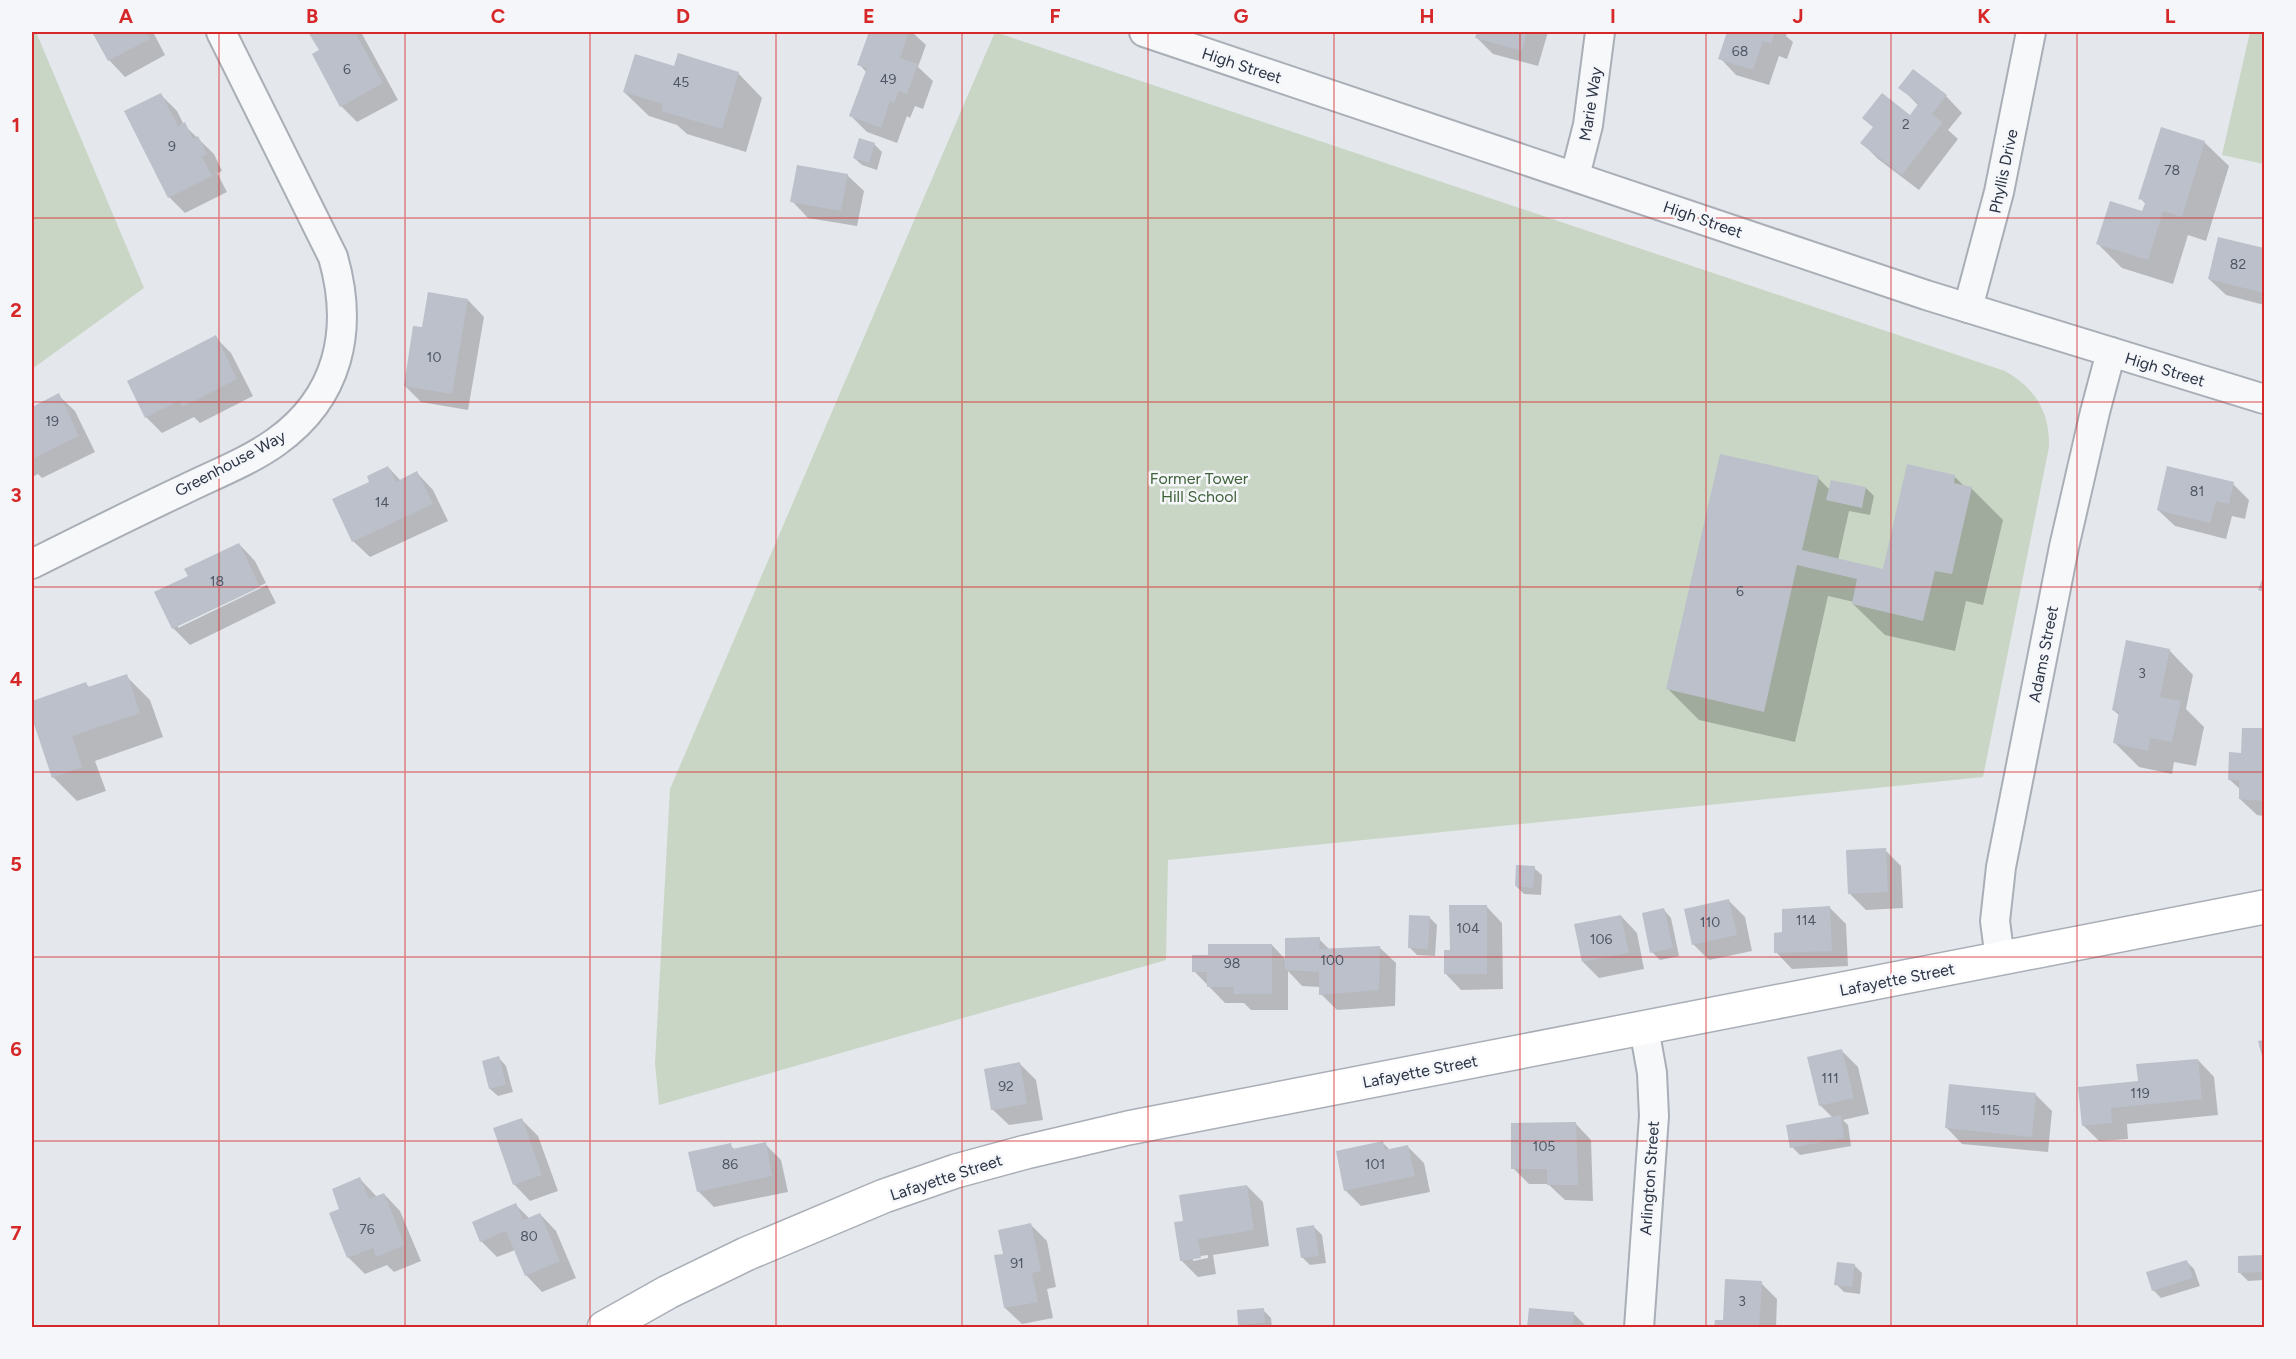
<svg xmlns="http://www.w3.org/2000/svg" width="2296" height="1359" font-family="Figtree,sans-serif">
  <style>
    .green { fill: #c9d6c5 }
    .shadow { fill: #0003; fill-rule: evenodd }
    .building { fill: #bbc0ca }
    .lines { fill: none; stroke-linecap: round; stroke-linejoin: round }
    .street-casing { stroke: #a9aeb7; stroke-width: 32 }
    .secondary-casing { stroke: #a9aeb7; stroke-width: 36 }
    .street { stroke: #f7f8fa; stroke-width: 28 }
    .secondary { stroke: #fff; stroke-width: 33 }
    .grid { fill: none; stroke: #d62828; stroke-width: 1.5; stroke-opacity: 0.55 }
    .labels { text-anchor: middle; stroke-width: 5; stroke-linejoin: round; paint-order: stroke }
    .number-label { font-size: 14px; fill: #4f5766 }
    .street-label { font-size: 16px; fill: #2b3445; stroke: #f4f6f9 }
    .park-label { font-size: 16px; fill: #3f6138; stroke: #f4f6f9 }
    .neatline { fill: none; stroke: #d62828; stroke-width: 2 }
    .grid-label { font-size: 20px; text-anchor: middle; font-weight: bold; fill: #d62828 }
  </style>
  <rect width="100%" height="100%" fill="#e4e7ec"/>
  <g class="green">
    <path d="M 32,32 L 36,32 L 144,288 L 32,369 Z"/>
    <path d="M 995,32 L 2005,371 C 2035,388 2050,412 2049,447 L 1983,777 L 1168,860 L 1166,960 L 659,1105 L 655,1063 L 670,789 Z"/>
    <path d="M 2250,32 L 2264,32 L 2264,164 L 2222,155 Z"/>
  </g>
  <g class="shadow">
    <path d="M 94,32 L 153,32 L 165,55 L 125,77 L 109,60 Z"/>
    <path d="M 310,32 L 361,32 L 398,100 L 357,122 L 341,106 L 321,51 Z"/>
    <path d="M 870,32 L 912,32 L 926,45 L 918,67 L 933,81 L 923,109 L 915,106 L 910,118 L 907,116 L 897,143 L 867,132 L 851,116 L 867,73 L 859,64 Z"/>
    <path d="M 1479,32 L 1548,32 L 1538,66 L 1493,54 L 1477,38 Z"/>
    <path d="M 1729,32 L 1787,32 L 1786,36 L 1793,42 L 1787,59 L 1779,56 L 1769,85 L 1736,75 L 1720,58 Z"/>
    <path d="M 675,68 L 738,73 L 762,98 L 746,152 L 687,134 L 677,125 L 649,116 L 624,92 Z"/>
    <path d="M 1913,71 L 1946,96 L 1962,113 L 1948,130 L 1958,139 L 1919,190 L 1878,159 L 1862,143 L 1874,128 L 1864,118 L 1911,117 L 1919,106 L 1900,87 Z"/>
    <path d="M 161,95 L 177,111 L 184,125 L 214,154 L 222,171 L 217,173 L 227,192 L 185,213 L 169,197 Z"/>
    <path d="M 2204,142 L 2229,166 L 2206,241 L 2188,235 L 2173,284 L 2122,268 L 2098,244 L 2143,213 L 2146,204 L 2140,198 Z"/>
    <path d="M 874,144 L 882,152 L 877,170 L 862,165 L 854,158 Z"/>
    <path d="M 847,175 L 864,191 L 857,226 L 808,218 L 792,201 Z"/>
    <path d="M 2219,238 L 2264,249 L 2264,305 L 2226,295 L 2209,279 Z"/>
    <path d="M 468,300 L 484,317 L 468,410 L 421,402 L 405,386 Z"/>
    <path d="M 215,337 L 231,353 L 253,396 L 200,423 L 194,417 L 162,433 L 146,417 Z"/>
    <path d="M 58,395 L 75,411 L 95,452 L 42,478 L 38,474 L 32,477 L 32,408 Z"/>
    <path d="M 388,467 L 401,481 L 417,473 L 433,490 L 448,521 L 370,557 L 353,541 L 371,482 Z"/>
    <path d="M 1955,477 L 1965,487 L 1971,488 L 2003,520 L 1983,605 L 1966,601 L 1955,651 L 1885,635 L 1853,604 L 1854,602 L 1828,596 L 1795,742 L 1699,720 L 1668,689 L 1818,478 L 1830,490 L 1866,488 L 1874,496 L 1870,515 L 1849,511 L 1838,560 L 1884,571 Z"/>
    <path d="M 2233,484 L 2249,500 L 2245,519 L 2232,516 L 2226,539 L 2175,526 L 2158,510 Z"/>
    <path d="M 239,544 L 255,561 L 266,583 L 178,625 L 178,628 L 267,585 L 276,603 L 190,645 L 173,628 L 156,593 L 190,576 Z"/>
    <path d="M 2169,650 L 2193,675 L 2186,709 L 2204,727 L 2196,766 L 2174,762 L 2172,774 L 2139,767 L 2115,743 L 2120,716 L 2113,710 Z"/>
    <path d="M 126,676 L 150,700 L 163,737 L 95,761 L 106,791 L 77,801 L 53,777 L 32,713 L 32,703 L 86,684 L 90,688 Z"/>
    <path d="M 2244,729 L 2264,730 L 2264,816 L 2257,815 L 2240,799 L 2241,790 L 2230,780 L 2243,754 Z"/>
    <path d="M 1885,850 L 1901,866 L 1903,908 L 1866,910 L 1849,893 Z"/>
    <path d="M 1534,868 L 1542,875 L 1541,895 L 1524,894 L 1516,886 Z"/>
    <path d="M 1728,900 L 1745,917 L 1752,951 L 1709,960 L 1693,944 Z"/>
    <path d="M 1486,906 L 1502,923 L 1503,989 L 1461,990 L 1445,973 L 1451,952 Z"/>
    <path d="M 1830,908 L 1846,924 L 1848,966 L 1792,969 L 1776,952 L 1784,934 Z"/>
    <path d="M 1664,910 L 1671,918 L 1679,956 L 1660,960 L 1652,952 Z"/>
    <path d="M 1621,916 L 1637,933 L 1644,969 L 1599,978 L 1583,962 Z"/>
    <path d="M 1429,917 L 1437,925 L 1435,956 L 1417,955 L 1409,947 Z"/>
    <path d="M 1319,939 L 1330,950 L 1379,947 L 1396,963 L 1395,1006 L 1337,1010 L 1321,994 L 1320,987 L 1302,986 L 1288,971 L 1288,1010 L 1251,1010 L 1244,1003 L 1225,1003 L 1194,971 L 1209,957 L 1272,945 L 1286,960 Z"/>
    <path d="M 1842,1051 L 1858,1067 L 1869,1114 L 1843,1120 L 1848,1125 L 1851,1146 L 1800,1155 L 1792,1147 L 1833,1118 L 1820,1105 Z"/>
    <path d="M 499,1058 L 506,1066 L 513,1092 L 498,1096 L 490,1089 Z"/>
    <path d="M 2198,1060 L 2214,1077 L 2218,1115 L 2127,1124 L 2128,1139 L 2099,1141 L 2083,1125 L 2139,1082 Z"/>
    <path d="M 1020,1064 L 1036,1080 L 1043,1120 L 1009,1125 L 992,1109 Z"/>
    <path d="M 2035,1094 L 2052,1111 L 2048,1152 L 1962,1144 L 1946,1127 Z"/>
    <path d="M 522,1120 L 538,1136 L 558,1191 L 530,1201 L 514,1184 Z"/>
    <path d="M 1575,1123 L 1591,1140 L 1593,1201 L 1565,1200 L 1548,1184 L 1529,1184 L 1513,1168 Z"/>
    <path d="M 1383,1143 L 1390,1150 L 1408,1147 L 1424,1163 L 1430,1192 L 1361,1206 L 1345,1190 Z"/>
    <path d="M 765,1144 L 781,1160 L 788,1192 L 714,1207 L 698,1191 L 730,1145 L 735,1150 Z"/>
    <path d="M 360,1179 L 377,1197 L 384,1194 L 400,1211 L 421,1261 L 394,1272 L 387,1265 L 365,1274 L 348,1257 L 341,1210 Z"/>
    <path d="M 1247,1186 L 1263,1202 L 1269,1246 L 1213,1255 L 1216,1274 L 1198,1277 L 1181,1260 L 1185,1222 ZM 1208,1255 L 1208,1258 L 1193,1261 L 1193,1257 Z"/>
    <path d="M 516,1205 L 530,1219 L 540,1214 L 556,1231 L 576,1278 L 542,1292 L 526,1275 L 515,1250 L 497,1257 L 481,1241 Z"/>
    <path d="M 1031,1225 L 1047,1241 L 1056,1287 L 1047,1289 L 1053,1318 L 1022,1324 L 1005,1308 L 1005,1255 Z"/>
    <path d="M 1314,1227 L 1322,1235 L 1326,1263 L 1310,1265 L 1302,1257 Z"/>
    <path d="M 2239,1257 L 2264,1257 L 2264,1280 L 2248,1281 L 2240,1273 Z"/>
    <path d="M 2187,1262 L 2194,1269 L 2200,1286 L 2161,1298 L 2153,1290 Z"/>
    <path d="M 1854,1265 L 1862,1273 L 1860,1294 L 1844,1292 L 1836,1284 Z"/>
    <path d="M 1761,1283 L 1777,1299 L 1776,1328 L 1716,1328 L 1725,1322 Z"/>
    <path d="M 1263,1310 L 1271,1318 L 1272,1328 L 1243,1328 L 1239,1324 Z"/>
    <path d="M 1573,1313 L 1588,1328 L 1528,1328 Z"/>
  </g>
  <g class="building">
    <path d="M 92,32 L 146,32 L 150,39 L 108,61 Z"/>
    <path d="M 308,32 L 355,32 L 383,83 L 340,107 L 312,54 L 319,50 Z"/>
    <path d="M 869,32 L 909,32 L 900,58 L 918,64 L 907,94 L 899,91 L 894,103 L 890,101 L 881,128 L 849,116 L 867,68 L 857,65 Z"/>
    <path d="M 1477,32 L 1527,32 L 1522,51 L 1475,38 Z"/>
    <path d="M 1727,32 L 1775,32 L 1771,44 L 1763,41 L 1753,70 L 1718,59 Z"/>
    <path d="M 678,53 L 739,72 L 722,129 L 661,111 L 663,104 L 623,92 L 635,54 L 674,66 Z"/>
    <path d="M 1913,69 L 1947,95 L 1932,114 L 1943,122 L 1902,175 L 1860,143 L 1873,127 L 1862,118 L 1882,93 L 1910,115 L 1919,103 L 1898,88 Z"/>
    <path d="M 161,93 L 178,126 L 185,122 L 193,139 L 198,136 L 207,154 L 202,157 L 212,176 L 168,198 L 124,111 Z"/>
    <path d="M 2161,127 L 2205,141 L 2182,217 L 2163,211 L 2148,260 L 2096,244 L 2110,201 L 2142,211 L 2146,201 L 2138,199 Z"/>
    <path d="M 859,138 L 875,143 L 869,163 L 853,158 Z"/>
    <path d="M 797,165 L 848,174 L 841,211 L 790,202 Z"/>
    <path d="M 2218,237 L 2264,248 L 2264,293 L 2208,279 Z"/>
    <path d="M 428,292 L 468,299 L 452,394 L 404,386 L 413,326 L 422,327 Z"/>
    <path d="M 216,335 L 237,379 L 182,407 L 179,401 L 145,418 L 127,381 Z"/>
    <path d="M 59,393 L 79,436 L 32,459 L 32,407 Z"/>
    <path d="M 1720,454 L 1819,476 L 1802,550 L 1883,569 L 1907,464 L 1955,475 L 1954,483 L 1972,487 L 1952,574 L 1935,571 L 1923,621 L 1852,604 L 1857,579 L 1797,565 L 1764,712 L 1666,689 Z"/>
    <path d="M 388,466 L 396,482 L 417,471 L 433,504 L 352,542 L 332,499 L 369,482 L 367,476 Z"/>
    <path d="M 2167,466 L 2234,482 L 2229,504 L 2216,501 L 2210,523 L 2157,510 Z"/>
    <path d="M 1831,480 L 1866,487 L 1862,508 L 1826,500 Z"/>
    <path d="M 239,543 L 260,587 L 172,629 L 154,592 L 188,576 L 184,569 Z"/>
    <path d="M 2264,574 L 2264,592 L 2258,590 Z"/>
    <path d="M 2126,640 L 2170,649 L 2160,697 L 2181,701 L 2172,742 L 2150,738 L 2148,751 L 2113,743 L 2119,712 L 2112,710 Z"/>
    <path d="M 127,674 L 140,713 L 72,736 L 82,767 L 52,778 L 32,718 L 32,701 L 86,682 L 88,687 Z"/>
    <path d="M 2242,728 L 2264,728 L 2264,801 L 2239,799 L 2239,780 L 2228,780 L 2229,752 L 2241,753 Z"/>
    <path d="M 1886,848 L 1888,892 L 1848,894 L 1846,850 Z"/>
    <path d="M 1516,865 L 1535,866 L 1533,888 L 1515,886 Z"/>
    <path d="M 1729,899 L 1737,935 L 1692,945 L 1684,909 Z"/>
    <path d="M 1449,905 L 1487,905 L 1487,974 L 1444,974 L 1444,950 L 1450,950 Z"/>
    <path d="M 1830,906 L 1832,951 L 1774,953 L 1774,933 L 1782,932 L 1782,909 Z"/>
    <path d="M 1664,908 L 1673,948 L 1650,953 L 1642,913 Z"/>
    <path d="M 1409,915 L 1430,916 L 1428,949 L 1408,948 Z"/>
    <path d="M 1621,915 L 1629,953 L 1582,962 L 1574,924 Z"/>
    <path d="M 1320,937 L 1319,949 L 1380,946 L 1379,990 L 1319,995 L 1319,972 L 1285,970 L 1285,938 Z"/>
    <path d="M 1208,944 L 1272,944 L 1272,994 L 1233,994 L 1234,987 L 1207,987 L 1207,972 L 1192,972 L 1192,955 L 1208,955 Z"/>
    <path d="M 2264,1040 L 2264,1064 L 2258,1041 Z"/>
    <path d="M 1842,1049 L 1854,1098 L 1819,1106 L 1807,1057 Z"/>
    <path d="M 499,1056 L 506,1085 L 489,1089 L 482,1061 Z"/>
    <path d="M 2198,1059 L 2202,1099 L 2111,1108 L 2112,1123 L 2082,1126 L 2078,1087 L 2138,1081 L 2136,1064 Z"/>
    <path d="M 1020,1062 L 1027,1104 L 991,1110 L 984,1069 Z"/>
    <path d="M 1949,1084 L 2036,1093 L 2032,1137 L 1945,1128 Z"/>
    <path d="M 1841,1115 L 1844,1138 L 1790,1148 L 1786,1125 Z"/>
    <path d="M 522,1118 L 542,1175 L 513,1185 L 493,1128 Z"/>
    <path d="M 1576,1122 L 1578,1185 L 1547,1185 L 1547,1169 L 1511,1169 L 1511,1123 Z"/>
    <path d="M 1383,1141 L 1385,1150 L 1408,1145 L 1415,1176 L 1344,1191 L 1336,1151 Z"/>
    <path d="M 766,1142 L 772,1176 L 697,1192 L 688,1152 L 731,1143 L 732,1149 Z"/>
    <path d="M 360,1177 L 369,1199 L 384,1193 L 405,1245 L 376,1257 L 373,1248 L 347,1258 L 329,1213 L 339,1209 L 332,1189 Z"/>
    <path d="M 1247,1185 L 1254,1230 L 1198,1239 L 1201,1258 L 1180,1261 L 1174,1222 L 1183,1221 L 1179,1195 Z"/>
    <path d="M 516,1203 L 523,1220 L 540,1213 L 560,1261 L 525,1276 L 506,1231 L 480,1242 L 472,1222 Z"/>
    <path d="M 1031,1223 L 1041,1271 L 1032,1273 L 1038,1302 L 1004,1308 L 994,1255 L 1003,1254 L 998,1230 Z"/>
    <path d="M 1314,1225 L 1319,1256 L 1301,1258 L 1296,1228 Z"/>
    <path d="M 2264,1255 L 2264,1272 L 2238,1273 L 2238,1256 Z"/>
    <path d="M 2187,1260 L 2193,1278 L 2152,1291 L 2146,1272 Z"/>
    <path d="M 1837,1262 L 1855,1264 L 1852,1287 L 1834,1285 Z"/>
    <path d="M 1725,1279 L 1762,1281 L 1759,1328 L 1714,1328 L 1715,1320 L 1723,1320 Z"/>
    <path d="M 1264,1308 L 1265,1323 L 1238,1325 L 1237,1310 Z"/>
    <path d="M 1529,1308 L 1574,1312 L 1573,1328 L 1527,1328 Z"/>
  </g>
  <g class="lines">
    <g class="street-casing">
      <g id="street">
        <path d="M 1144,32 L 1926,295 L 2264,399"/>
        <path d="M 1575,176 L 1588,125 L 1600,32"/>
        <path d="M 1968,308 L 1999,192 L 2031,32"/>
        <path d="M 32,564 C 82,539 132,514 183,490 C 213,475 248,462 276,442 C 339,397 354,330 333,257 L 221,32"/>
        <path d="M 2000,959 L 1995,921 L 2001,867 L 2064,547 L 2095,412 L 2111,352"/>
        <path d="M 1639,1328 L 1654,1116 L 1652,1073 L 1644,1028"/>
      </g>
    </g>
    <g class="secondary-casing">
      <path id="secondary" d="M 604,1328 L 668,1292 L 746,1254 L 884,1196 L 956,1171 L 1026,1152 L 1128,1128 L 2264,907"/>
    </g>
    <use href="#street" class="street"/>
    <use href="#secondary" class="secondary"/>
  </g>
  <path class="grid" d="M 219,32 L 219,1328M 405,32 L 405,1328M 590,32 L 590,1328M 776,32 L 776,1328M 962,32 L 962,1328M 1148,32 L 1148,1328M 1334,32 L 1334,1328M 1520,32 L 1520,1328M 1706,32 L 1706,1328M 1891,32 L 1891,1328M 2077,32 L 2077,1328M 32,218 L 2264,218M 32,402 L 2264,402M 32,587 L 2264,587M 32,772 L 2264,772M 32,957 L 2264,957M 32,1141 L 2264,1141"/>
  <g class="labels">
    <g class="number-label">
      <text x="1740" y="56">68</text>
      <text x="347" y="74">6</text>
      <text x="888" y="84">49</text>
      <text x="681" y="87">45</text>
      <text x="1906" y="129">2</text>
      <text x="172" y="151">9</text>
      <text x="2172" y="175">78</text>
      <text x="2238" y="269">82</text>
      <text x="434" y="362">10</text>
      <text x="52" y="426">19</text>
      <text x="2197" y="496">81</text>
      <text x="382" y="507">14</text>
      <text x="217" y="586">18</text>
      <text x="1740" y="596">6</text>
      <text x="2142" y="678">3</text>
      <text x="1806" y="925">114</text>
      <text x="1710" y="927">110</text>
      <text x="1468" y="933">104</text>
      <text x="1601" y="944">106</text>
      <text x="1332" y="965">100</text>
      <text x="1232" y="968">98</text>
      <text x="1830" y="1083">111</text>
      <text x="1006" y="1091">92</text>
      <text x="2140" y="1098">119</text>
      <text x="1990" y="1115">115</text>
      <text x="1544" y="1151">105</text>
      <text x="730" y="1169">86</text>
      <text x="1375" y="1169">101</text>
      <text x="367" y="1234">76</text>
      <text x="529" y="1241">80</text>
      <text x="1017" y="1268">91</text>
      <text x="1742" y="1306">3</text>
    </g>
    <g class="street-label">
      <text transform="translate(1242 65) rotate(18)" y="6">High Street</text>
      <text transform="translate(1590 104) rotate(-81)" y="6">Marie Way</text>
      <text transform="translate(2003 171) rotate(-78)" y="6">Phyllis Drive</text>
      <text transform="translate(1703 219) rotate(19)" y="6">High Street</text>
      <text transform="translate(2165 369) rotate(17)" y="6">High Street</text>
      <text transform="translate(230 463) rotate(-28)" y="6">Greenhouse Way</text>
      <text transform="translate(2043 654) rotate(-79)" y="6">Adams Street</text>
      <text transform="translate(1897 979) rotate(-11)" y="6">Lafayette Street</text>
      <text transform="translate(1420 1071) rotate(-11)" y="6">Lafayette Street</text>
      <text transform="translate(946 1177) rotate(-18)" y="6">Lafayette Street</text>
      <text transform="translate(1649 1178) rotate(-86)" y="6">Arlington Street</text>
    </g>
    <g class="park-label">
      <text x="1199" y="484">Former Tower<tspan x="1199" dy="18">Hill School</tspan></text>
    </g>
  </g>
  <rect width="2296" height="1359" fill="none" stroke="#f4f6f9" stroke-width="66"/>
  <rect x="33" y="33" width="2230" height="1293" class="neatline"/>
  <g class="grid-label">
    <text x="126" y="23">A</text>
    <text x="312" y="23">B</text>
    <text x="498" y="23">C</text>
    <text x="683" y="23">D</text>
    <text x="869" y="23">E</text>
    <text x="1055" y="23">F</text>
    <text x="1241" y="23">G</text>
    <text x="1427" y="23">H</text>
    <text x="1613" y="23">I</text>
    <text x="1798" y="23">J</text>
    <text x="1984" y="23">K</text>
    <text x="2170" y="23">L</text>
    <text x="16" y="132">1</text>
    <text x="16" y="317">2</text>
    <text x="16" y="502">3</text>
    <text x="16" y="686">4</text>
    <text x="16" y="871">5</text>
    <text x="16" y="1056">6</text>
    <text x="16" y="1240">7</text>
  </g>
</svg>
